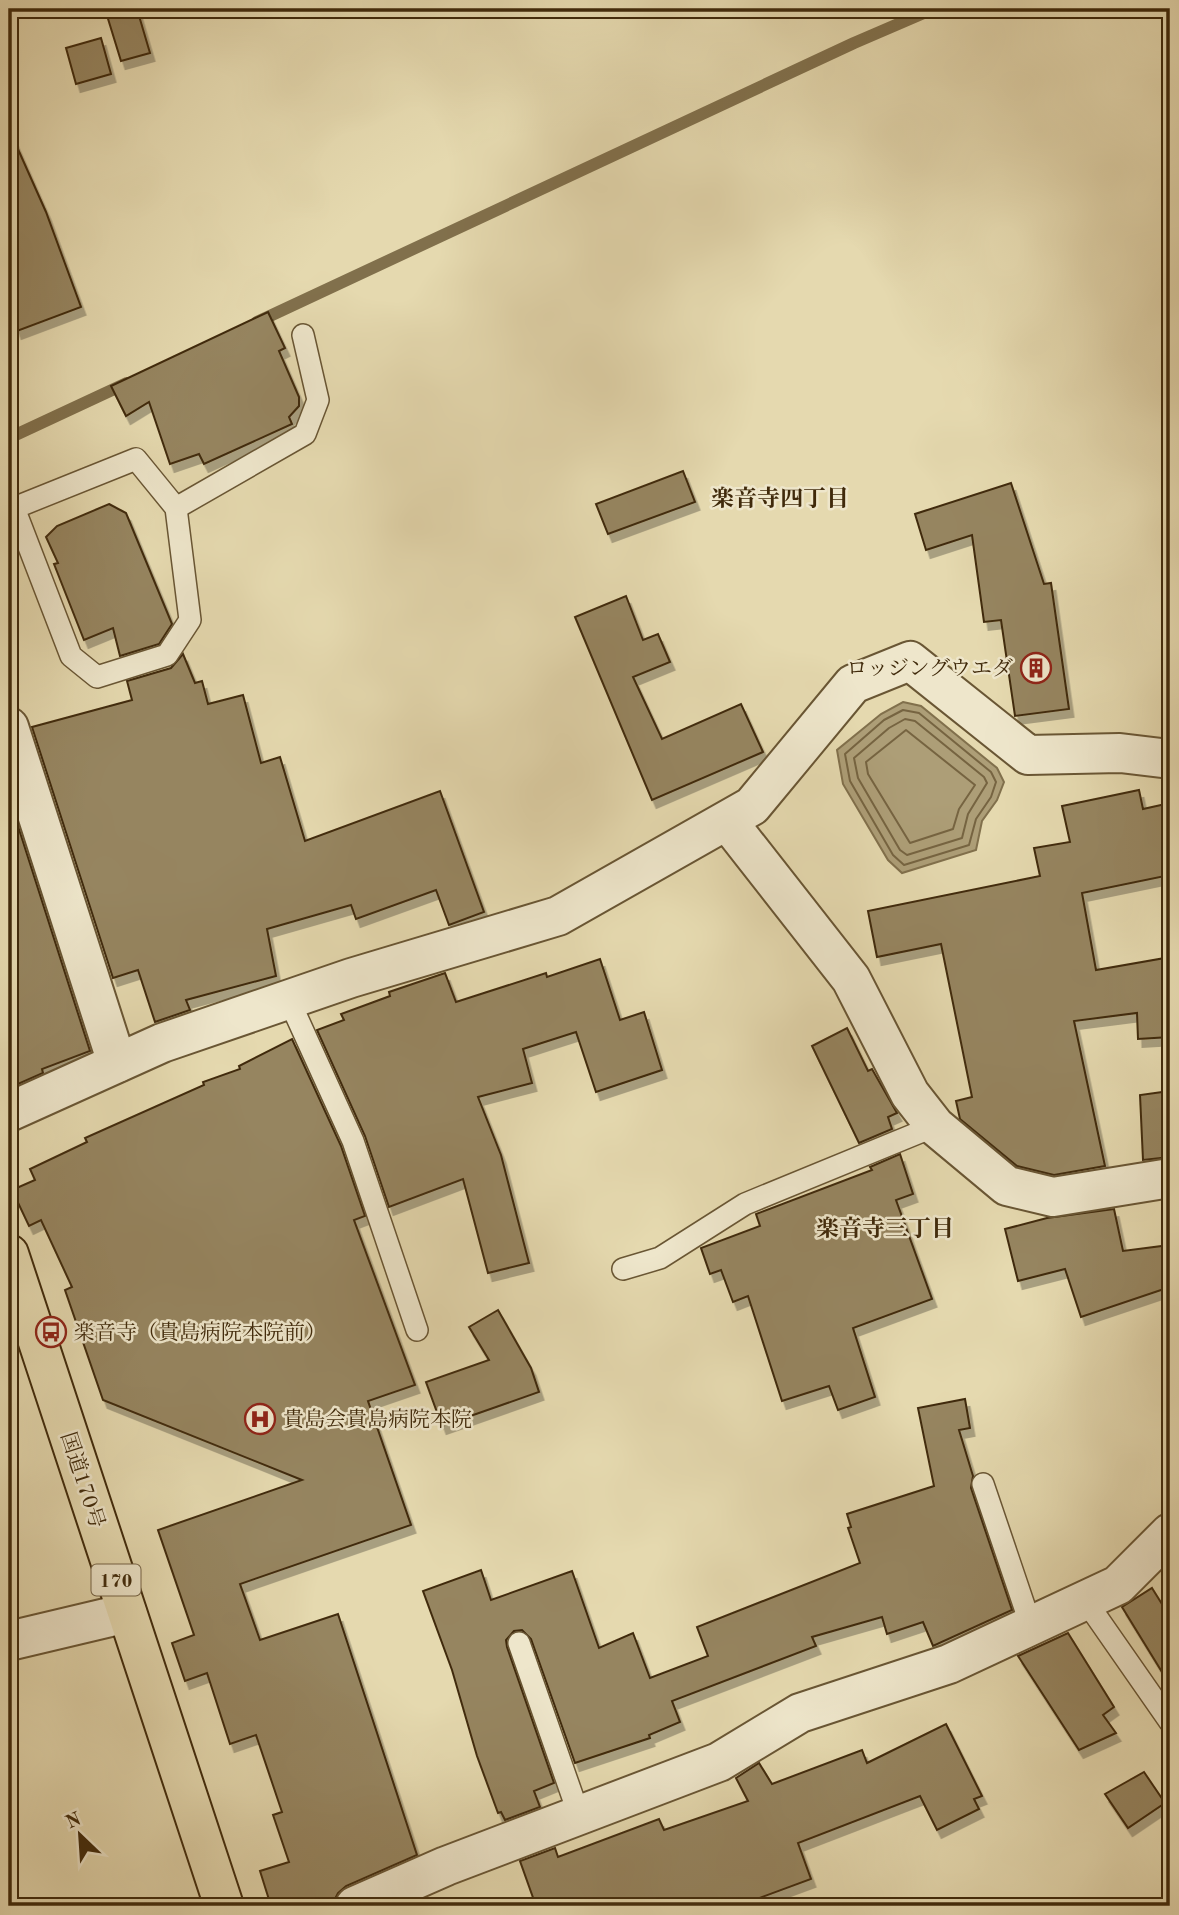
<svg xmlns="http://www.w3.org/2000/svg" width="1179" height="1915" font-family="'Old Standard TT','Noto Serif JP',serif">
  <style>
    .water { fill: #ad9e77; stroke: #81704c; stroke-width: 2 }
    .lines { fill: none; stroke-linecap: round; stroke-linejoin: round }
    .shore { stroke: #766441; stroke-width: 2 }
    .stream { stroke: #81704c; stroke-width: 12 }
    .building { fill: #968560; stroke: #402a0b; stroke-width: 2; filter: url(#shadow) }
    .lane-casing { stroke: #695634; stroke-width: 24 }
    .street-casing { stroke: #695634; stroke-width: 42 }
    .highway-casing { stroke: #402a0b; stroke-width: 42 }
    .lane { stroke: #eee6cb; stroke-width: 21 }
    .street { stroke: #eee6cb; stroke-width: 38 }
    .highway { stroke: #e5d9af; stroke-width: 38 }
    .labels { text-anchor: middle; stroke-width: 5; stroke-linejoin: round; paint-order: stroke }
    .shield { fill: #eee6cb; stroke: #746245; stroke-width: 2 }
    .shield-label { font-size: 19px; font-weight: bold; fill: #402a0b }
    .poi-label { font-size: 21px; fill: #402a0b; stroke: #eee6cb; text-anchor: start }
    .street-label { font-size: 21px; fill: #402a0b; stroke: #eee6cb }
    .neighbourhood-label { font-size: 23px; font-weight: bold; fill: #402a0b; stroke: #eee6cb }
  </style>
  <defs>
    <filter id="shadow"><feDropShadow dx="4.5" dy="8" stdDeviation="0" flood-color="#0004"/></filter>
  </defs>
  <rect width="100%" height="100%" fill="#e5d9af"/>
  <filter id="stains"><feTurbulence type="fractalNoise" baseFrequency=".00286" numOctaves="4"/><feColorMatrix values="0 0 0 0 .2 0 0 0 0 .09 0 0 0 0 .02 0 0 0 .5 -.17"/></filter>
  <radialGradient id="worn" r=".72"><stop offset=".6" stop-color="#630" stop-opacity="0"/><stop offset="1" stop-color="#630" stop-opacity=".3"/></radialGradient>
  <path class="water" d="M 903,702 L 921,706 L 997,768 L 1004,782 L 997,800 L 982,821 L 976,850 L 902,873 L 888,860 L 843,784 L 837,750 L 881,714 Z"/>
  <g class="lines">
    <g class="shore">
      <path d="M 903,710 L 919,713 L 991,772 L 996,782 L 991,797 L 976,819 L 969,845 L 904,865 L 893,855 L 850,781 L 845,754 L 884,720 Z"/>
      <path d="M 905,719 L 915,721 L 984,777 L 987,783 L 968,814 L 962,838 L 907,855 L 900,850 L 858,778 L 854,758 L 889,728 Z"/>
      <path d="M 906,730 L 975,785 L 959,809 L 953,829 L 910,843 L 868,774 L 866,762 Z"/>
    </g>
    <g class="stream">
      <path d="M 257,322 L 854,43 L 933,9"/>
      <path d="M 9,438 L 127,383"/>
    </g>
  </g>
  <g class="building">
    <path d="M 105,9 L 137,9 L 150,53 L 121,61 Z"/>
    <path d="M 101,38 L 111,74 L 76,84 L 66,48 Z"/>
    <path d="M 9,129 L 46,212 L 81,307 L 17,331 L 9,307 Z"/>
    <path d="M 268,312 L 285,348 L 279,351 L 299,397 L 299,406 L 289,417 L 292,424 L 204,464 L 199,454 L 170,464 L 149,402 L 126,416 L 111,386 Z"/>
    <path d="M 683,471 L 695,502 L 608,534 L 596,504 Z"/>
    <path d="M 1011,483 L 1044,584 L 1051,583 L 1069,709 L 1015,716 L 1001,620 L 984,622 L 972,535 L 926,550 L 915,514 Z"/>
    <path d="M 109,504 L 126,513 L 172,624 L 159,644 L 120,656 L 113,628 L 84,640 L 54,564 L 58,563 L 46,537 L 57,526 Z"/>
    <path d="M 626,596 L 643,640 L 658,634 L 670,662 L 633,677 L 662,739 L 741,704 L 763,752 L 652,800 L 575,617 Z"/>
    <path d="M 183,654 L 195,683 L 202,681 L 208,704 L 243,695 L 261,763 L 280,757 L 305,841 L 440,791 L 484,912 L 449,925 L 436,890 L 356,919 L 351,905 L 267,929 L 276,976 L 186,1000 L 190,1010 L 155,1022 L 138,970 L 113,978 L 32,727 L 132,700 L 127,681 L 171,668 Z"/>
    <path d="M 1139,790 L 1143,809 L 1170,803 L 1170,875 L 1082,893 L 1096,970 L 1165,958 L 1170,988 L 1170,1037 L 1138,1039 L 1137,1013 L 1074,1021 L 1105,1166 L 1054,1175 L 1017,1166 L 960,1119 L 956,1101 L 972,1097 L 941,944 L 877,957 L 868,911 L 1040,876 L 1034,848 L 1070,842 L 1062,806 Z"/>
    <path d="M 9,798 L 90,1051 L 42,1069 L 43,1073 L 9,1088 Z"/>
    <path d="M 600,959 L 620,1020 L 644,1012 L 662,1070 L 596,1092 L 576,1032 L 523,1049 L 532,1083 L 478,1097 L 501,1155 L 529,1263 L 488,1273 L 463,1179 L 389,1207 L 365,1136 L 317,1030 L 344,1020 L 341,1014 L 390,996 L 389,992 L 445,973 L 456,1002 L 546,973 L 547,977 Z"/>
    <path d="M 847,1028 L 868,1071 L 872,1069 L 897,1113 L 888,1117 L 892,1129 L 859,1143 L 812,1046 Z"/>
    <path d="M 292,1039 L 341,1146 L 365,1216 L 354,1220 L 415,1385 L 368,1401 L 411,1525 L 240,1584 L 260,1640 L 338,1614 L 417,1855 L 346,1886 L 338,1893 L 334,1901 L 319,1906 L 271,1906 L 260,1871 L 289,1862 L 273,1815 L 282,1812 L 256,1735 L 230,1744 L 207,1673 L 185,1681 L 172,1643 L 194,1635 L 158,1530 L 302,1480 L 103,1400 L 65,1290 L 72,1287 L 41,1220 L 29,1226 L 12,1190 L 35,1180 L 30,1169 L 87,1142 L 85,1138 L 204,1085 L 203,1082 L 240,1069 L 239,1066 Z"/>
    <path d="M 1170,1091 L 1170,1157 L 1143,1160 L 1140,1095 Z"/>
    <path d="M 900,1154 L 913,1194 L 896,1200 L 932,1299 L 853,1328 L 875,1397 L 838,1410 L 829,1386 L 782,1401 L 748,1296 L 733,1302 L 721,1270 L 710,1274 L 701,1248 L 760,1226 L 756,1214 L 872,1170 L 870,1167 Z"/>
    <path d="M 1114,1209 L 1123,1251 L 1170,1245 L 1170,1287 L 1081,1317 L 1065,1269 L 1018,1281 L 1005,1229 L 1047,1218 Z"/>
    <path d="M 498,1310 L 531,1368 L 539,1392 L 442,1426 L 426,1382 L 489,1360 L 469,1327 Z"/>
    <path d="M 965,1399 L 970,1428 L 959,1430 L 973,1476 L 971,1488 L 1012,1610 L 933,1646 L 923,1622 L 887,1634 L 882,1617 L 812,1637 L 816,1646 L 672,1701 L 680,1722 L 649,1735 L 650,1738 L 575,1763 L 531,1639 L 522,1630 L 514,1631 L 506,1640 L 507,1647 L 554,1783 L 534,1791 L 540,1807 L 505,1820 L 501,1812 L 498,1813 L 477,1756 L 452,1670 L 423,1591 L 481,1570 L 491,1600 L 572,1571 L 599,1648 L 633,1633 L 650,1678 L 708,1656 L 697,1627 L 860,1563 L 848,1528 L 851,1527 L 847,1514 L 934,1486 L 918,1408 Z"/>
    <path d="M 1152,1588 L 1170,1617 L 1170,1685 L 1122,1607 Z"/>
    <path d="M 1068,1633 L 1114,1707 L 1103,1715 L 1116,1733 L 1079,1750 L 1018,1656 Z"/>
    <path d="M 946,1724 L 982,1796 L 974,1799 L 979,1809 L 937,1830 L 920,1796 L 798,1843 L 811,1879 L 754,1900 L 756,1906 L 536,1906 L 520,1861 L 555,1848 L 558,1857 L 659,1819 L 664,1830 L 748,1801 L 736,1778 L 759,1763 L 772,1784 L 862,1750 L 867,1763 Z"/>
    <path d="M 1144,1772 L 1165,1803 L 1128,1828 L 1105,1794 Z"/>
  </g>
  <g class="lines">
    <g class="lane-casing">
      <g id="lane">
        <path d="M 9,507 L 14,508 L 136,459 L 176,508 L 190,620 L 167,655 L 97,677 L 71,656 L 14,508"/>
        <path d="M 176,508 L 305,434 L 318,400 L 303,335"/>
        <path d="M 289,1000 L 353,1141 L 417,1330"/>
        <path d="M 623,1269 L 660,1258 L 745,1204 L 935,1126"/>
        <path d="M 983,1484 L 1031,1626"/>
        <path d="M 1085,1600 L 1170,1722"/>
        <path d="M 519,1643 L 579,1815"/>
      </g>
    </g>
    <g class="street-casing">
      <g id="street">
        <path d="M 9,727 L 117,1063"/>
        <path d="M 728,822 L 851,979 L 910,1094 L 935,1126 L 1007,1186 L 1053,1197 L 1170,1178"/>
        <path d="M 9,1112 L 162,1043 L 351,978 L 558,916 L 752,806 L 853,684 L 910,661 L 1028,755 L 1120,753 L 1170,759"/>
        <path d="M 9,1641 L 127,1613"/>
        <path d="M 355,1906 L 446,1866 L 719,1762 L 800,1713 L 949,1664 L 1118,1585 L 1170,1533"/>
      </g>
    </g>
    <g class="highway-casing">
      <path id="highway" d="M 9,1254 L 224,1906"/>
    </g>
    <use href="#lane" class="lane"/>
    <use href="#street" class="street"/>
    <use href="#highway" class="highway"/>
  </g>
  <defs>
    <g id="building-ring" transform="scale(1.575)"><circle r="9.5" fill="#eee6cb" stroke="#8f2418" stroke-width="1.5"/><path d="M-4-6H4V6H1V3H-1V6H-4ZM-2.5-4.3h1.7v1.8h-1.7ZM.8-4.3h1.7v1.8H.8ZM-2.5-1h1.7V.8h-1.7ZM.8-1h1.7V.8H.8Z" fill="#8f2418"/></g>
    <g id="bus-ring" transform="scale(1.575)"><circle r="9.5" fill="#eee6cb" stroke="#8f2418" stroke-width="1.5"/><path d="M-5-6H5V4H4V6H2V4H-2V6H-4V4H-5ZM-3.5-4V0h7V-4ZM-3.5 1.2v1.5H-2V1.2ZM2 1.2v1.5H3.5V1.2Z" fill="#8f2418"/></g>
    <g id="hospital-ring" transform="scale(1.575)"><circle r="9.5" fill="#eee6cb" stroke="#8f2418" stroke-width="1.5"/><path d="M-5-5h3v3.5h4V-5h3V5h-3V1.5h-4V5h-3Z" fill="#8f2418"/></g>
  </defs>
  <g fill-rule="evenodd">
    <use href="#building-ring" x="1036" y="668"/>
    <use href="#bus-ring" x="51" y="1332"/>
    <use href="#hospital-ring" x="260" y="1419"/>
  </g>
  <g class="labels">
    <rect class="shield" x="91.5" y="1564.5" width="49" height="31" rx="5"/>
    <g class="shield-label">
      <text x="116" y="1587">170</text>
    </g>
    <g class="poi-label">
      <text x="1013" y="675" text-anchor="end">ロッジングウエダ</text>
      <text x="74" y="1339">楽音寺（貴島病院本院前）</text>
      <text x="283" y="1426">貴島会貴島病院本院</text>
    </g>
    <g class="street-label">
      <text transform="translate(83 1480) rotate(72)" y="7">国道170号</text>
    </g>
    <g class="neighbourhood-label">
      <text x="780" y="506">楽音寺四丁目</text>
      <text x="885" y="1236">楽音寺三丁目</text>
    </g>
  </g>
  <rect width="1179" height="1915" fill="none" stroke="#e5d9af" stroke-width="35"/>
  <rect x="10" y="10" width="1158" height="1894" fill="none" stroke="#402a0b" stroke-width="3.5"/>
  <rect x="18" y="18" width="1144" height="1880" fill="none" stroke="#402a0b" stroke-width="2"/>
  <g transform="translate(80 1835) rotate(335)" stroke="#eee6cb" stroke-width="5" paint-order="stroke">
  <path d="M0-5L12 26L0 18L-12 26Z" fill="#402a0b"/>
  <text y="-10" font-size="19" font-weight="bold" text-anchor="middle" fill="#402a0b">N</text>
  </g>
  <rect width="100%" height="100%" filter="url(#stains)"/>
  <rect width="100%" height="100%" fill="url(#worn)"/>
</svg>
